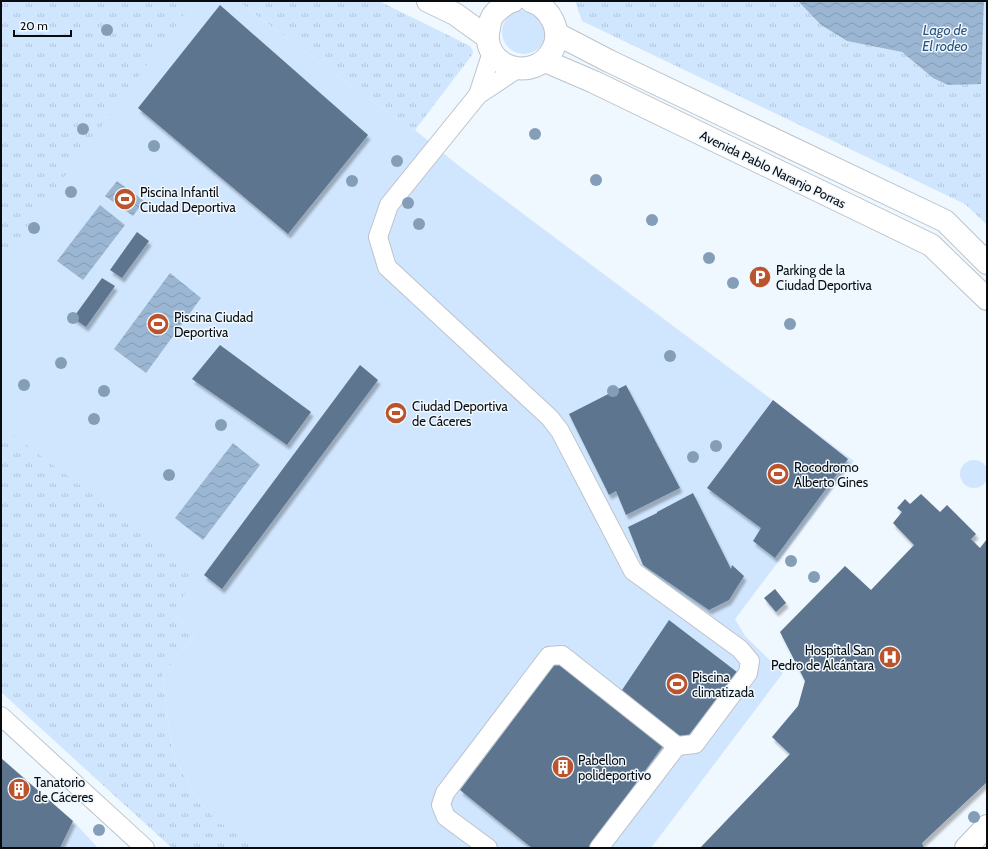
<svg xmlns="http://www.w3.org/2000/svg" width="988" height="849" font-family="Cabin,sans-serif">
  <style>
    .green { fill: #d0e6fe }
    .park { fill: url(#park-tufts) }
    .water { fill: url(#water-waves) }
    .building { fill: #5d758f; filter: url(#shadow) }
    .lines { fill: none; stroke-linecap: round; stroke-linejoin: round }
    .minor-casing { stroke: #bcc3cb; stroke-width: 20 }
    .major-casing { stroke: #bcc3cb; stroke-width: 24 }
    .minor { stroke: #fff; stroke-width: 18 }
    .major { stroke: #fff; stroke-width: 22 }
    .tree { fill: #859eb8 }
    .labels { text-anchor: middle; stroke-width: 3; stroke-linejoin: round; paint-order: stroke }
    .street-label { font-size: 13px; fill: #090c0e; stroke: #eff7ff }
    .poi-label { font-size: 13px; fill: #090c0e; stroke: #eff7ff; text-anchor: start }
    .water-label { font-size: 14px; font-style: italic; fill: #2b527a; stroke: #eff7ff }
  </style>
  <defs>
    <pattern id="park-tufts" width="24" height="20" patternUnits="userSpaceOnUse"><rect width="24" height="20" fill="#d0e6fe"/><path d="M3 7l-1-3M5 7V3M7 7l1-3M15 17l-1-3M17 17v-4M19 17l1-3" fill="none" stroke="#b1c4d8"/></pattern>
    <pattern id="water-waves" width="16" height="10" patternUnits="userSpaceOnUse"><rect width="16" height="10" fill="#9bb6d2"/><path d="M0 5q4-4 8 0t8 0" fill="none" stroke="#849bb3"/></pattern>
    <filter id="shadow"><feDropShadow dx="2.5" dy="4.5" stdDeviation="1" flood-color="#0004"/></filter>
  </defs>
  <rect width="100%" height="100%" fill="#eff7ff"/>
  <g class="green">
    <path d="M 193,1 L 237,1 L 399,121 L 415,130 L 459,166 L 854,461 L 735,619 L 745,636 L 783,673 L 651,848 L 267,848 L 267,847 L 216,821 L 193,792 L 173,755 L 162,676 L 195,634 L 172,612 L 1,426 L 1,262 Z"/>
    <circle cx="524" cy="32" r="22"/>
    <circle cx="974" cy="474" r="14"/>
    <path d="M 73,821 L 98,848 L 60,848 Z"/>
  </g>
  <g class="park">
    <path d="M 1,1 L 194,1 L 1,263 Z"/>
    <path d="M 237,1 L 379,1 L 470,46 L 473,51 L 472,55 L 415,130 L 399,121 Z"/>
    <path d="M 575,1 L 798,1 L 821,25 L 847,41 L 902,52 L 933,78 L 981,84 L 984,1 L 987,1 L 987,225 L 965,204 L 582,21 Z"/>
    <path d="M 1,426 L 199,574 L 172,612 L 195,634 L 162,676 L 173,755 L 193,792 L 216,821 L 268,847 L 267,848 L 172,848 L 1,692 Z"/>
  </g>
  <g class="water">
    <path d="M 798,1 L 984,1 L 981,84 L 948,85 L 933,78 L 902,52 L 847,41 L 821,25 Z"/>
    <path d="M 117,181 L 144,201 L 133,216 L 105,196 Z"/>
    <path d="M 100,205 L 125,225 L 83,280 L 57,261 Z"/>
    <path d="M 170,273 L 201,298 L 146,373 L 114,349 Z"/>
    <path d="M 233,443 L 260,465 L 203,540 L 175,518 Z"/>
  </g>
  <g class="building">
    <path d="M 220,5 L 368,135 L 288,234 L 138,108 Z"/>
    <path d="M 137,232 L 149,241 L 122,278 L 110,270 Z"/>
    <path d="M 102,278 L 115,286 L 86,327 L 73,318 Z"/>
    <path d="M 220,345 L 311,412 L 287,445 L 192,379 Z"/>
    <path d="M 360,365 L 378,380 L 222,589 L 204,575 Z"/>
    <path d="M 626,385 L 680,488 L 626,515 L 616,491 L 609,495 L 569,414 Z"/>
    <path d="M 773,400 L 848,459 L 775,558 L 753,541 L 761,528 L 707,488 Z"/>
    <path d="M 693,493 L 731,569 L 732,565 L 744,576 L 729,600 L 709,610 L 643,565 L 628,527 L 657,513 L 657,512 Z"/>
    <path d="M 921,494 L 940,512 L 947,505 L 976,534 L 971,539 L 980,548 L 987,539 L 987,782 L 922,843 L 924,848 L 700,848 L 790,754 L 772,737 L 798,706 L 805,681 L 780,632 L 845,566 L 871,590 L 914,545 L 893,523 L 902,512 L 897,508 L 905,499 L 910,504 Z"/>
    <path d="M 775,589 L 786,603 L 776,612 L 764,598 Z"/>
    <path d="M 669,620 L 737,672 L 685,740 L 618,696 Z"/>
    <path d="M 558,660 L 665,743 L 589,848 L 532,848 L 460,790 Z"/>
    <path d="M 1,758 L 73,821 L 60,848 L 1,848 Z"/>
  </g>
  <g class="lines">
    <g class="minor-casing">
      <g id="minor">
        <path d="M 478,95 L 492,52"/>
        <path d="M 1,716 L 145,848"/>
        <path d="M 488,848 L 446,817 L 441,805 L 445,793 L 549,656 L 562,655 L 677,746 L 695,744 L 748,673 L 750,661 L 740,649 L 633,571 L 560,431 L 550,418 L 387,267 L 378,237 L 389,205 L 478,95 L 517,69"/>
        <path d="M 599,848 L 677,746"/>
      </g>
    </g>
    <g class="major-casing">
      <g id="major">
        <path d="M 428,1 L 455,14 L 487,37"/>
        <path d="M 513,1 C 506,2 502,7 496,12 C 491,17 490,21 489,28 C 479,67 535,85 553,49 C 563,30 549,7 531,1"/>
        <path d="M 557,34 L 609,61 L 945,221 L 987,263"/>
        <path d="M 545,61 L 594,82 L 931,245 L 987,299"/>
        <path d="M 966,848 L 987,826"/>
      </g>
    </g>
    <use href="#minor" class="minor"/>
    <use href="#major" class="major"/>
  </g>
  <g class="tree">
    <circle cx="107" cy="30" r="6"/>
    <circle cx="83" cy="129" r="6"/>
    <circle cx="535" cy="134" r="6"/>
    <circle cx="154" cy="146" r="6"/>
    <circle cx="397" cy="161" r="6"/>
    <circle cx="596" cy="180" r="6"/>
    <circle cx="352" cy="181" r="6"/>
    <circle cx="71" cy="192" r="6"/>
    <circle cx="408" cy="203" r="6"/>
    <circle cx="652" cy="220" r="6"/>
    <circle cx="419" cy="224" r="6"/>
    <circle cx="34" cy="228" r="6"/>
    <circle cx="709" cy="258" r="6"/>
    <circle cx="733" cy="283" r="6"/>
    <circle cx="73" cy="318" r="6"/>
    <circle cx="790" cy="324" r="6"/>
    <circle cx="670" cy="356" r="6"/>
    <circle cx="61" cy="363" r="6"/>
    <circle cx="24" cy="385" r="6"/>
    <circle cx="104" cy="391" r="6"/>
    <circle cx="613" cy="391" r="6"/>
    <circle cx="94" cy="419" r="6"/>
    <circle cx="221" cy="425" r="6"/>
    <circle cx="716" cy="446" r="6"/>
    <circle cx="693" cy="457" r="6"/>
    <circle cx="169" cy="475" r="6"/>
    <circle cx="791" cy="561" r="6"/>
    <circle cx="814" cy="577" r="6"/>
    <circle cx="974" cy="817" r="6"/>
    <circle cx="99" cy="830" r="6"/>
  </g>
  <defs>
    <g id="stadium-disc" transform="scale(1.15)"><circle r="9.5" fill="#bb542c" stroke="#eff7ff"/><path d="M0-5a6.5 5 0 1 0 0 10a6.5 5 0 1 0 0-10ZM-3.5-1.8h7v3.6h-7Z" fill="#fff"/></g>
    <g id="parking-disc" transform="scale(1.15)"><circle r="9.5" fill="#bb542c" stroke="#eff7ff"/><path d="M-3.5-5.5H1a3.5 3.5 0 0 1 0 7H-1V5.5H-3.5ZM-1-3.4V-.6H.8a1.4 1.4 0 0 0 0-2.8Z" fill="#fff"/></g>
    <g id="hospital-disc" transform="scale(1.15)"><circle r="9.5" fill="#bb542c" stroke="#eff7ff"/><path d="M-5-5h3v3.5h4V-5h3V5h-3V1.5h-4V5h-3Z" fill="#fff"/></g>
    <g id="building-disc" transform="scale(1.15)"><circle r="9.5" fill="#bb542c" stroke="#eff7ff"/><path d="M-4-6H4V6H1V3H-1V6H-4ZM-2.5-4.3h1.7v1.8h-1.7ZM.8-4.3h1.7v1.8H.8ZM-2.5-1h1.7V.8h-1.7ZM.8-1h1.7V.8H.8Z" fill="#fff"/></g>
  </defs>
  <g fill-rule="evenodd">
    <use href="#stadium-disc" x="125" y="199"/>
    <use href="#parking-disc" x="760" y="277"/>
    <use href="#stadium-disc" x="158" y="324"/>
    <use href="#stadium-disc" x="396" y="413"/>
    <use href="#stadium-disc" x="778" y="474"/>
    <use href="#hospital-disc" x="890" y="657"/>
    <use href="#stadium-disc" x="677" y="684"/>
    <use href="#building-disc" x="563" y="767"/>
    <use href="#building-disc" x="19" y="789"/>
  </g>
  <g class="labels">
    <g class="street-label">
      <text transform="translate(773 169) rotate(26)" y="5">Avenida Pablo Naranjo Porras</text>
    </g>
    <g class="poi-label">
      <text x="140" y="197">Piscina Infantil<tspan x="140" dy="15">Ciudad Deportiva</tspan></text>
      <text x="776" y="275">Parking de la<tspan x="776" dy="15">Ciudad Deportiva</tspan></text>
      <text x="174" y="322">Piscina Ciudad<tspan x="174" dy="15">Deportiva</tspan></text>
      <text x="412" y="411">Ciudad Deportiva<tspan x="412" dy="15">de Cáceres</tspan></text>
      <text x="794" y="472">Rocodromo<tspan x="794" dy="15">Alberto Gines</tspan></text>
      <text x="874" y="655" text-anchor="end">Hospital San<tspan x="874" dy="15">Pedro de Alcántara</tspan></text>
      <text x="692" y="682">Piscina<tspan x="692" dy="15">climatizada</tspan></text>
      <text x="578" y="765">Pabellon<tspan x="578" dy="15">polideportivo</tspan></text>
      <text x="34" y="787">Tanatorio<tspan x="34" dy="15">de Cáceres</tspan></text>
    </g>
    <g class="water-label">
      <text x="945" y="35">Lago de<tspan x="945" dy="16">El rodeo</tspan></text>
    </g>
  </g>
  <rect width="988" height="849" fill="none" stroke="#090c0e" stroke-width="4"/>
  <path d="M14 30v6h57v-6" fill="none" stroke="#090c0e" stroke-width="2"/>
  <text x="20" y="30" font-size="12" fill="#090c0e" stroke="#eff7ff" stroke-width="3" paint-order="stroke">20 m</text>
</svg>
